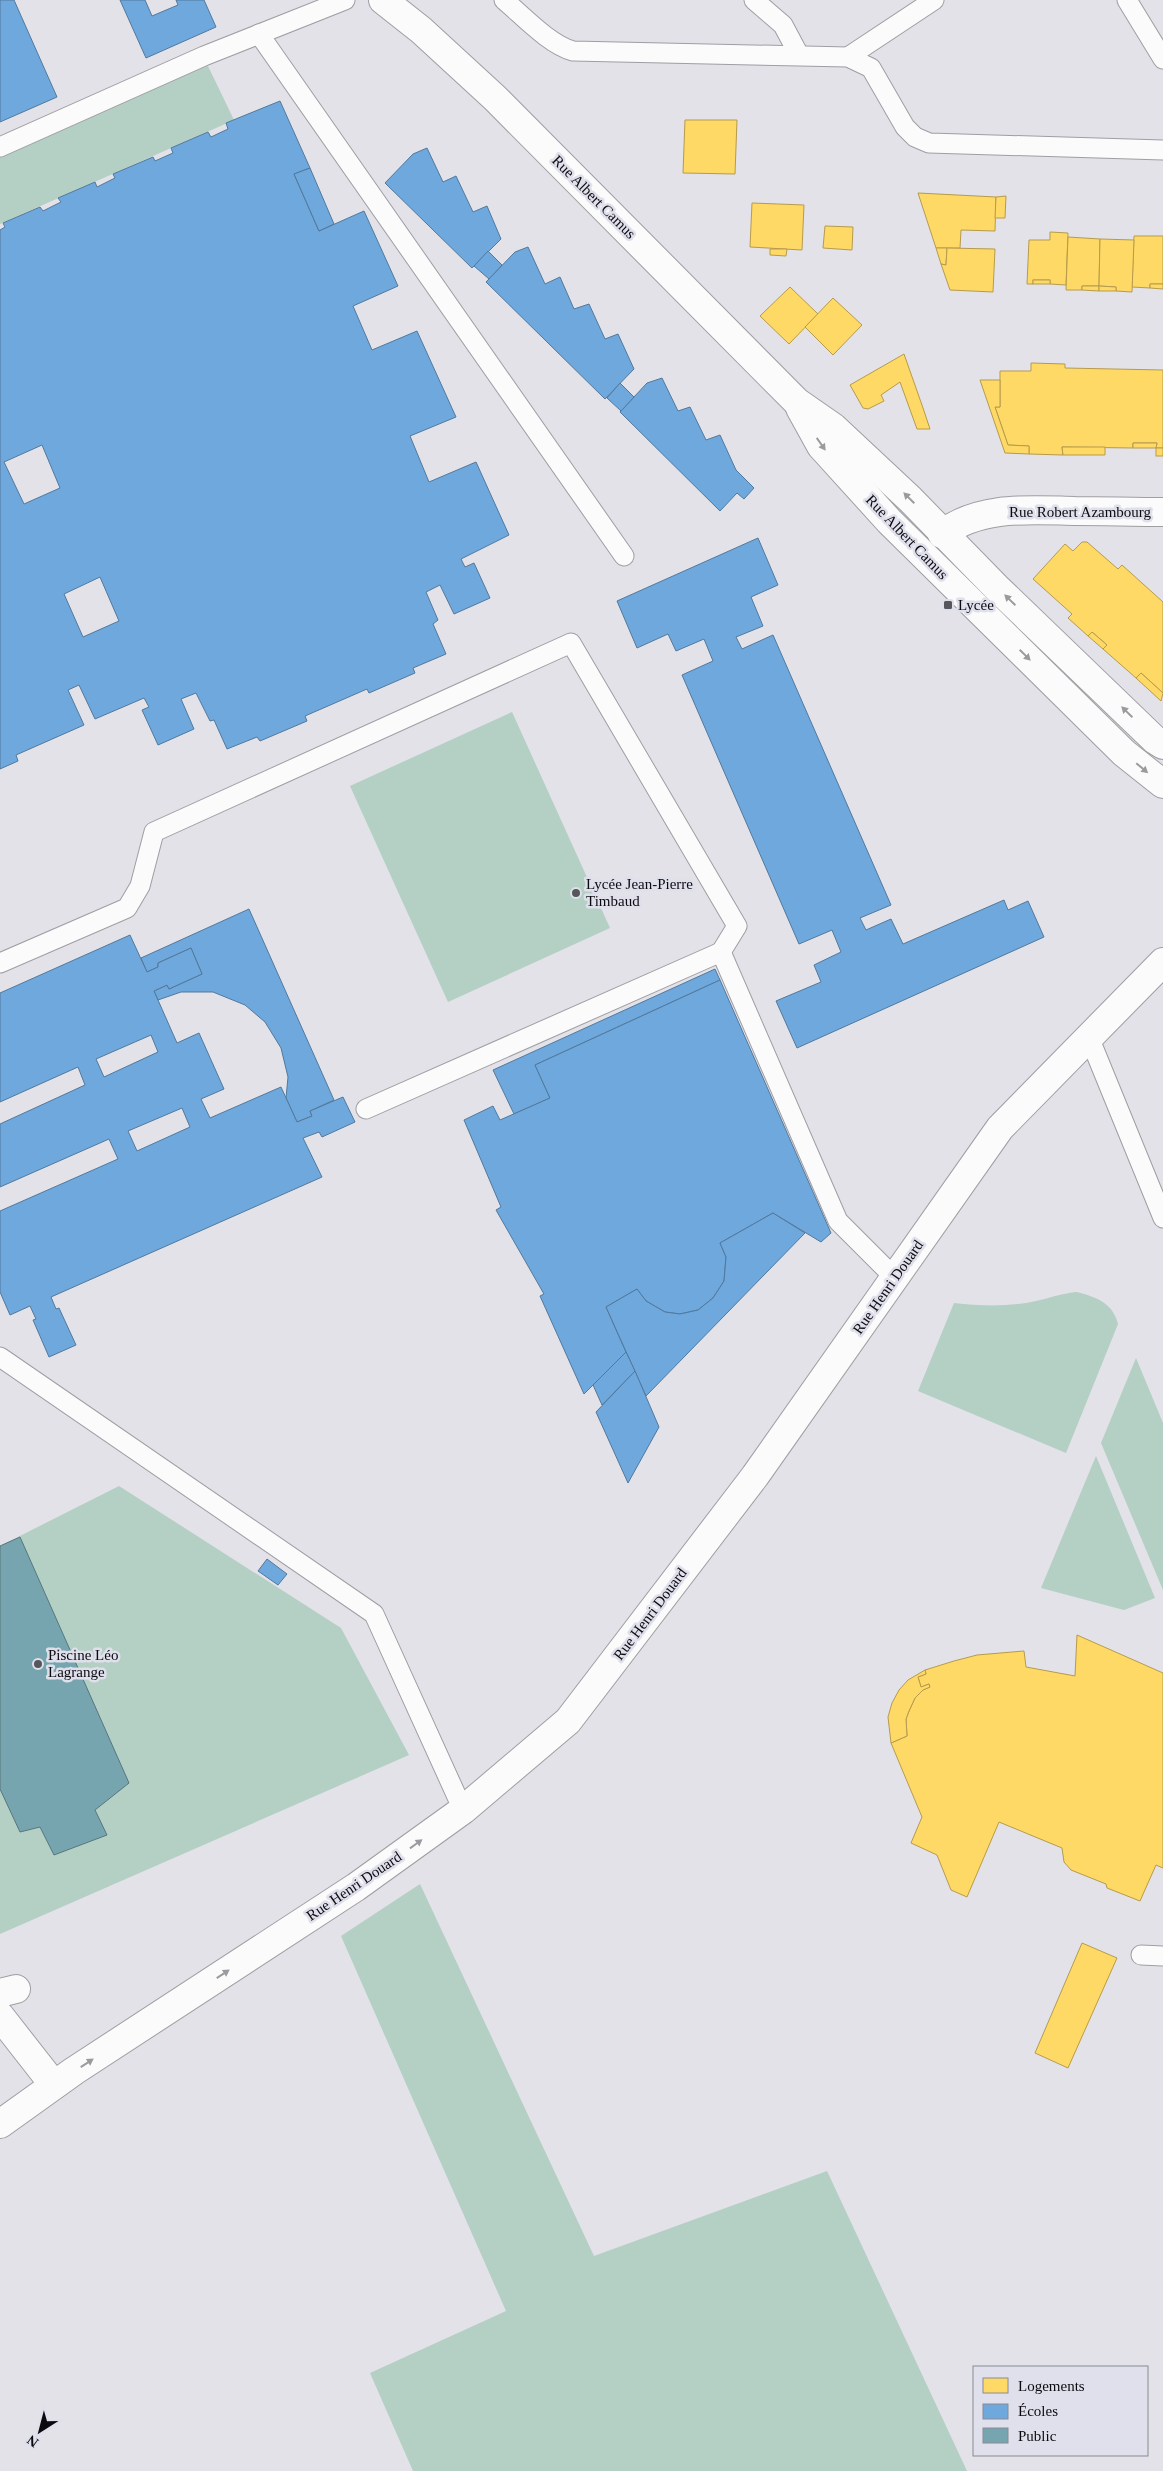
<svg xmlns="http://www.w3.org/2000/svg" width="1163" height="2471" font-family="'Times New Roman',serif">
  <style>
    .green { fill: #b4cfc3 }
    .homes { fill: #ffd966; stroke: #b69b4c }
    .schools { fill: #6fa8dc; stroke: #51799e; fill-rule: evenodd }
    .public { fill: #76a5af; stroke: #56777f }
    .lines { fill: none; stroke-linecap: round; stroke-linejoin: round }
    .lane-casing { stroke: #9e9ea3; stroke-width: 21 }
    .street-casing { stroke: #9e9ea3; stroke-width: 30 }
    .secondary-casing { stroke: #9e9ea3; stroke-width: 30 }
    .lane { stroke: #fbfbfc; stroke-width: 19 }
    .street { stroke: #fbfbfc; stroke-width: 28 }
    .secondary { stroke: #fbfbfc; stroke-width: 28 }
    .oneway { fill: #9b9b9d }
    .poi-dot { fill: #56565b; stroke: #dfe0eb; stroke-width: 2 }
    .labels { text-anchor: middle; stroke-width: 5; stroke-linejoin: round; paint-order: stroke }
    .street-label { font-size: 15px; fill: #0b0b0f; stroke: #dfe0eb }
    .poi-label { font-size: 15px; fill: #0b0b0f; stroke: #dfe0eb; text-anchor: start }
  </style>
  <rect width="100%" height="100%" fill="#e2e2e8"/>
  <g class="green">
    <path d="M 207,64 L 234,120 L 0,224 L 0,156 Z"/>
    <path d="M 512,712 L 610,928 L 448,1002 L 350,786 Z"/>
    <path d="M 1077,1292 C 1096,1297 1113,1303 1118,1324 L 1066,1453 L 918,1391 L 954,1303 C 980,1306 1010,1307 1036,1301 C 1050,1298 1063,1293 1077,1292 Z"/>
    <path d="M 1136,1358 L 1163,1423 L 1163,1590 L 1101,1443 Z"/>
    <path d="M 1096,1456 L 1155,1598 L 1124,1610 L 1041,1588 Z"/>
    <path d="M 119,1486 L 341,1628 L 409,1755 L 0,1934 L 0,1546 Z"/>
    <path d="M 420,1884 L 594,2256 L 827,2171 L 967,2471 L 413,2471 L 370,2373 L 506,2311 L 341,1936 Z"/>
  </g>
  <g class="homes">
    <path d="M 685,120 L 737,120 L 735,174 L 683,173 Z"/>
    <path d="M 918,193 L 996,197 L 995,231 L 961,230 L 960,248 L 936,248 Z"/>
    <path d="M 1006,196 L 1005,218 L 995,218 L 996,197 Z"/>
    <path d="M 752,203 L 804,205 L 802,250 L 750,247 Z"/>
    <path d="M 825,226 L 853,227 L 852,250 L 823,248 Z"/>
    <path d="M 1050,232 L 1068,233 L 1066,285 L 1050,284 L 1050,280 L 1033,280 L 1033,284 L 1027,284 L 1029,240 L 1050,240 Z"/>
    <path d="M 1134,236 L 1163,236 L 1163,284 L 1150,284 L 1150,288 L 1132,287 Z"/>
    <path d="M 1068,237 L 1100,239 L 1099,286 L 1082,286 L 1082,290 L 1066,290 Z"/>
    <path d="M 1100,239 L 1134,240 L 1132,292 L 1116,291 L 1116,287 L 1099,286 Z"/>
    <path d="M 936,248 L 947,248 L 946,265 L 941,264 Z"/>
    <path d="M 947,248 L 995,249 L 993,292 L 950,290 L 941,264 L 946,265 Z"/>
    <path d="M 770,249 L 787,249 L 786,256 L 770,255 Z"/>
    <rect x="1033" y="280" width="17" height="4"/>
    <path d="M 1150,284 L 1163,284 L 1163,289 L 1150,288 Z"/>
    <path d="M 1082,286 L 1099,286 L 1099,291 L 1082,290 Z"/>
    <path d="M 1099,286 L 1116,287 L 1116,291 L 1099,291 Z"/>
    <path d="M 790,287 L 818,314 L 789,344 L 760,316 Z"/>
    <path d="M 833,298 L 862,325 L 833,355 L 805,327 Z"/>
    <path d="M 904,354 L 923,408 L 930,429 L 917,429 L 900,382 L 881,395 L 884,401 L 868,409 L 863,408 L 850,385 Z"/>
    <path d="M 1031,363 L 1065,364 L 1065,368 L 1163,370 L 1163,448 L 1156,448 L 1157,443 L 1133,443 L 1133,448 L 1062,447 L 1063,455 L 1029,454 L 1029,446 L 1008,445 L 995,407 L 1000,407 L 1000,371 L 1031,371 Z"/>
    <path d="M 980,380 L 1000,380 L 1000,407 L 995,407 L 1008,445 L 1029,446 L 1029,454 L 1005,453 Z"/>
    <path d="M 1133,443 L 1157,443 L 1156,448 L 1133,448 Z"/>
    <path d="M 1062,447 L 1105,447 L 1105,455 L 1063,455 Z"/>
    <rect x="1156" y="448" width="7" height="8"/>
    <path d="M 1082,542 L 1087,542 L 1118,569 L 1122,565 L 1163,602 L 1163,693 L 1141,673 L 1136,678 L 1103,649 L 1107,645 L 1092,632 L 1088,636 L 1068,618 L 1072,614 L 1033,579 L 1065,544 L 1073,551 Z"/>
    <path d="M 1092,632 L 1107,645 L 1103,649 L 1088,636 Z"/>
    <path d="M 1141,673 L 1163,693 L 1161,701 L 1136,678 Z"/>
    <path d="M 1077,1635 L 1163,1673 L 1163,1868 L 1156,1865 L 1140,1901 L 1107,1888 L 1106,1884 L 1071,1870 L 1064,1862 L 1062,1848 L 999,1822 L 967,1897 L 951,1890 L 937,1855 L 911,1843 L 922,1817 L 891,1743 L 907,1736 L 906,1719 L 909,1711 L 915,1698 L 923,1690 L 930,1687 L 929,1684 L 921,1687 L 918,1677 L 926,1674 L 925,1670 L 954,1661 L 977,1655 L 1024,1651 L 1026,1667 L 1075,1676 Z"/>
    <path d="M 925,1670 L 926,1674 L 918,1677 L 921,1687 L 929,1684 L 930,1687 L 923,1690 L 915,1698 L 909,1711 L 906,1719 L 907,1736 L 891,1743 L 888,1717 L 892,1703 L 899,1690 L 908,1680 Z"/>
    <path d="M 1082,1943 L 1117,1958 L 1068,2068 L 1035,2053 Z"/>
  </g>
  <g class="schools">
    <path d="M 0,0 L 14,0 L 57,97 L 0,122 Z"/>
    <path d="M 120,0 L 145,0 L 152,16 L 178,5 L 176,0 L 204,0 L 216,27 L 146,58 Z"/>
    <path d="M 280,101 L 310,168 L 294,174 L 319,231 L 364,211 L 398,286 L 353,306 L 372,350 L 417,331 L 456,417 L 410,436 L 429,482 L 476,462 L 509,535 L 461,559 L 465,567 L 474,563 L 490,598 L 454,614 L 440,585 L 426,592 L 438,620 L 433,624 L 446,654 L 413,668 L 415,673 L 369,693 L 367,689 L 305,716 L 307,721 L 260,741 L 257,737 L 227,749 L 214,720 L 210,721 L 196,693 L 181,699 L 194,729 L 158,745 L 142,710 L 149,707 L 144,698 L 95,719 L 79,685 L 68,690 L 84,725 L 16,755 L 18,761 L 0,769 L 0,230 L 5,227 L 3,223 L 40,207 L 43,211 L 61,202 L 58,198 L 95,182 L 97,187 L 115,178 L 113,174 L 153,157 L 155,161 L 173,153 L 171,148 L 208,132 L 211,137 L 228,129 L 226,123 ZM 42,445 L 60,488 L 24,504 L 4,462 ZM 100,577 L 119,621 L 83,637 L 64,594 Z"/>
    <path d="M 427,148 L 443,182 L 456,176 L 473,212 L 487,206 L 501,239 L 472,268 L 385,183 L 413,154 Z"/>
    <path d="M 310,168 L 334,224 L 319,231 L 294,174 Z"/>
    <path d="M 528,247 L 545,284 L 560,277 L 574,309 L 589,304 L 605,339 L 618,334 L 634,369 L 605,399 L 486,282 L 515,252 Z"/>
    <path d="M 488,251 L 502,265 L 489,279 L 474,266 Z"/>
    <path d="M 662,378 L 678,411 L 690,407 L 706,440 L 720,435 L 736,470 L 754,488 L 744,499 L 737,493 L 720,511 L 620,412 L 647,383 Z"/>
    <path d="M 620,383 L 634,397 L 621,411 L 607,398 Z"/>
    <path d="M 758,538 L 778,585 L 751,597 L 763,626 L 736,637 L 742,649 L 773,635 L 891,905 L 860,918 L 866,930 L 891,919 L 903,944 L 1004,900 L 1008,910 L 1028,901 L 1044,937 L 797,1048 L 776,1001 L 821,982 L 814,965 L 841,952 L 832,930 L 799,944 L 682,675 L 713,661 L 704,639 L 676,651 L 668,634 L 637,648 L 617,601 Z"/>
    <path d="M 249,909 L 334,1100 L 310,1111 L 312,1116 L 297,1122 L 286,1098 L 288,1077 L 281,1048 L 265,1022 L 245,1005 L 213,992 L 181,992 L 158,1000 L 154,991 L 167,985 L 169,989 L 202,974 L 191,948 L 158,963 L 158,967 L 147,972 L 141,958 Z"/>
    <path d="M 130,935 L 147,972 L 158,967 L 158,963 L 191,948 L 202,974 L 169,989 L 167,985 L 154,991 L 177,1043 L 199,1033 L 224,1089 L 201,1099 L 210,1118 L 281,1087 L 297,1122 L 312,1116 L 310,1111 L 343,1097 L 355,1122 L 322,1137 L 319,1132 L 303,1138 L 322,1177 L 51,1297 L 56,1309 L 59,1308 L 76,1345 L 49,1357 L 33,1320 L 36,1319 L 30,1306 L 10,1315 L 0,1292 L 0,1211 L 118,1159 L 109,1139 L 0,1187 L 0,1124 L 85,1085 L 78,1067 L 0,1102 L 0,993 ZM 151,1035 L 158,1052 L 104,1077 L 96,1059 ZM 182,1108 L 190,1127 L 137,1151 L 128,1131 Z"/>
    <path d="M 715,969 L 720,980 L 535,1065 L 550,1098 L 514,1114 L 493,1070 Z"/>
    <path d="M 720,980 L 831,1233 L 821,1242 L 773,1213 L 720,1243 L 726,1257 L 724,1281 L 713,1298 L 698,1310 L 680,1314 L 665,1312 L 646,1301 L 637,1289 L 606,1307 L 626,1352 L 584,1394 L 540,1296 L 544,1294 L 496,1210 L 501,1207 L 464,1120 L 493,1106 L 500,1120 L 550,1098 L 535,1065 Z"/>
    <path d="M 773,1213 L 805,1233 L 646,1396 L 606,1307 L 637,1289 L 646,1301 L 665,1312 L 680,1314 L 698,1310 L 713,1298 L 724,1281 L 726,1257 L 720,1243 Z"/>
    <path d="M 626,1352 L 635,1371 L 602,1405 L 593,1385 Z"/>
    <path d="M 635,1371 L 659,1427 L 628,1483 L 596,1412 Z"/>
    <path d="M 267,1559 L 287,1574 L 278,1585 L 258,1571 Z"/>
  </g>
  <path class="public" d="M 20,1537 L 129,1783 L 95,1810 L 107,1835 L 54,1855 L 40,1827 L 20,1832 L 0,1789 L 0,1546 Z"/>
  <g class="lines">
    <g class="lane-casing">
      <g id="lane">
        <path d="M 504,0 C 523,16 550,45 573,51 L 848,57 L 871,68 L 905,127 L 915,137 L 929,143 L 1163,150"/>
        <path d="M 754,0 L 783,25 L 799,55"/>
        <path d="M 1127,0 L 1163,59"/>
        <path d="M 259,34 L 624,556"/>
        <path d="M 848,57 L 934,0"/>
        <path d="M 0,147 L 204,56 L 345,0"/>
        <path d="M 0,963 L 127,908 L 140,886 L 154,832 L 571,643 L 737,926 L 721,952"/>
        <path d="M 1089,1037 L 1163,1218"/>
        <path d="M 366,1109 L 721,952 L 838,1221 L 895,1278"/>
        <path d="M 0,1357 L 374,1614 L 463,1810"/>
        <path d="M 1141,1955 L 1163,1956"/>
      </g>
    </g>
    <g class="street-casing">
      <g id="street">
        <path d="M 942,534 C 980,505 1030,510 1075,511 C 1104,511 1134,512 1163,512"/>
        <path d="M 0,1993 L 16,1989"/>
        <path d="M 0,2016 L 54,2085"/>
        <path d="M 0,2124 L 74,2071 L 356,1887 L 463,1810 L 568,1721 L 755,1476 L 1000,1128 L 1163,962"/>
      </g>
    </g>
    <g class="secondary-casing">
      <g id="secondary">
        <path d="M 383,0 L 421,30 L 495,98 L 797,402 L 833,427 L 910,499 L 996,587 L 1155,740 L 1163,745"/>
        <path d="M 800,408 L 821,446 L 889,521 L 1124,753 L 1163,784"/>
      </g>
    </g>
    <use href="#lane" class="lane"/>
    <use href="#street" class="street"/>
    <use href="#secondary" class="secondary"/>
  </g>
  <defs><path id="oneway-solid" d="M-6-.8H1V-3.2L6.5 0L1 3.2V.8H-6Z" transform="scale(1.25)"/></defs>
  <g class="oneway">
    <use href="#oneway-solid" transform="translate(821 444) rotate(55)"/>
    <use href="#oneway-solid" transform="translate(909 498) rotate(-135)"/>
    <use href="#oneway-solid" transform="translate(1010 600) rotate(-136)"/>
    <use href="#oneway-solid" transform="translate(1025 655) rotate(45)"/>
    <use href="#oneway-solid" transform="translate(1127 712) rotate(-136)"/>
    <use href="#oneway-solid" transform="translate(1142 768) rotate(40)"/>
    <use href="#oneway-solid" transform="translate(416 1844) rotate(-36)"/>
    <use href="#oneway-solid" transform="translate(223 1974) rotate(-33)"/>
    <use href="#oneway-solid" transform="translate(87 2063) rotate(-33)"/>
  </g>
  <g class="poi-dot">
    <rect x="943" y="600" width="10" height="10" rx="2.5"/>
    <circle cx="576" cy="893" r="5"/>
    <circle cx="38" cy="1664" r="5"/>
  </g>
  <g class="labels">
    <g class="street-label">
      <text transform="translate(594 197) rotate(45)" y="5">Rue Albert Camus</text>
      <text x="1080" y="517">Rue Robert Azambourg</text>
      <text transform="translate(907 537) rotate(46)" y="5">Rue Albert Camus</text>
      <text transform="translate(888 1287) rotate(-55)" y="5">Rue Henri Douard</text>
      <text transform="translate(650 1614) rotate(-53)" y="5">Rue Henri Douard</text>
      <text transform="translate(354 1886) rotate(-34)" y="5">Rue Henri Douard</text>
    </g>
    <g class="poi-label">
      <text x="958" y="610">Lycée</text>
      <text x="586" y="889">Lycée Jean-Pierre<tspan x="586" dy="17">Timbaud</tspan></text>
      <text x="48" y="1660">Piscine Léo<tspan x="48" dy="17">Lagrange</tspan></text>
    </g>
  </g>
  <rect x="973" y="2366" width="175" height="90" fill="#dfe0eb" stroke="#8a8b93"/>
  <rect x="983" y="2378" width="25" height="15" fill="#ffd966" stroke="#8a8b93"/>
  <text x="1018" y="2391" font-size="15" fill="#0b0b0f">Logements</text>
  <rect x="983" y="2404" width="25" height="15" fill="#6fa8dc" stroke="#8a8b93"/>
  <text x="1018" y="2416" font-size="15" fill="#0b0b0f">Écoles</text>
  <rect x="983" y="2428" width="25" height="15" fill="#76a5af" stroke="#8a8b93"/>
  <text x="1018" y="2441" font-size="15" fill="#0b0b0f">Public</text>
  <g transform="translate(40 2431) rotate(216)" stroke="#dfe0eb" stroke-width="4" paint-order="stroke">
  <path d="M0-4L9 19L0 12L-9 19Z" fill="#0b0b0f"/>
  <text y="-8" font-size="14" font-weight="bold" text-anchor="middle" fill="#0b0b0f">N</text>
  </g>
</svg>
